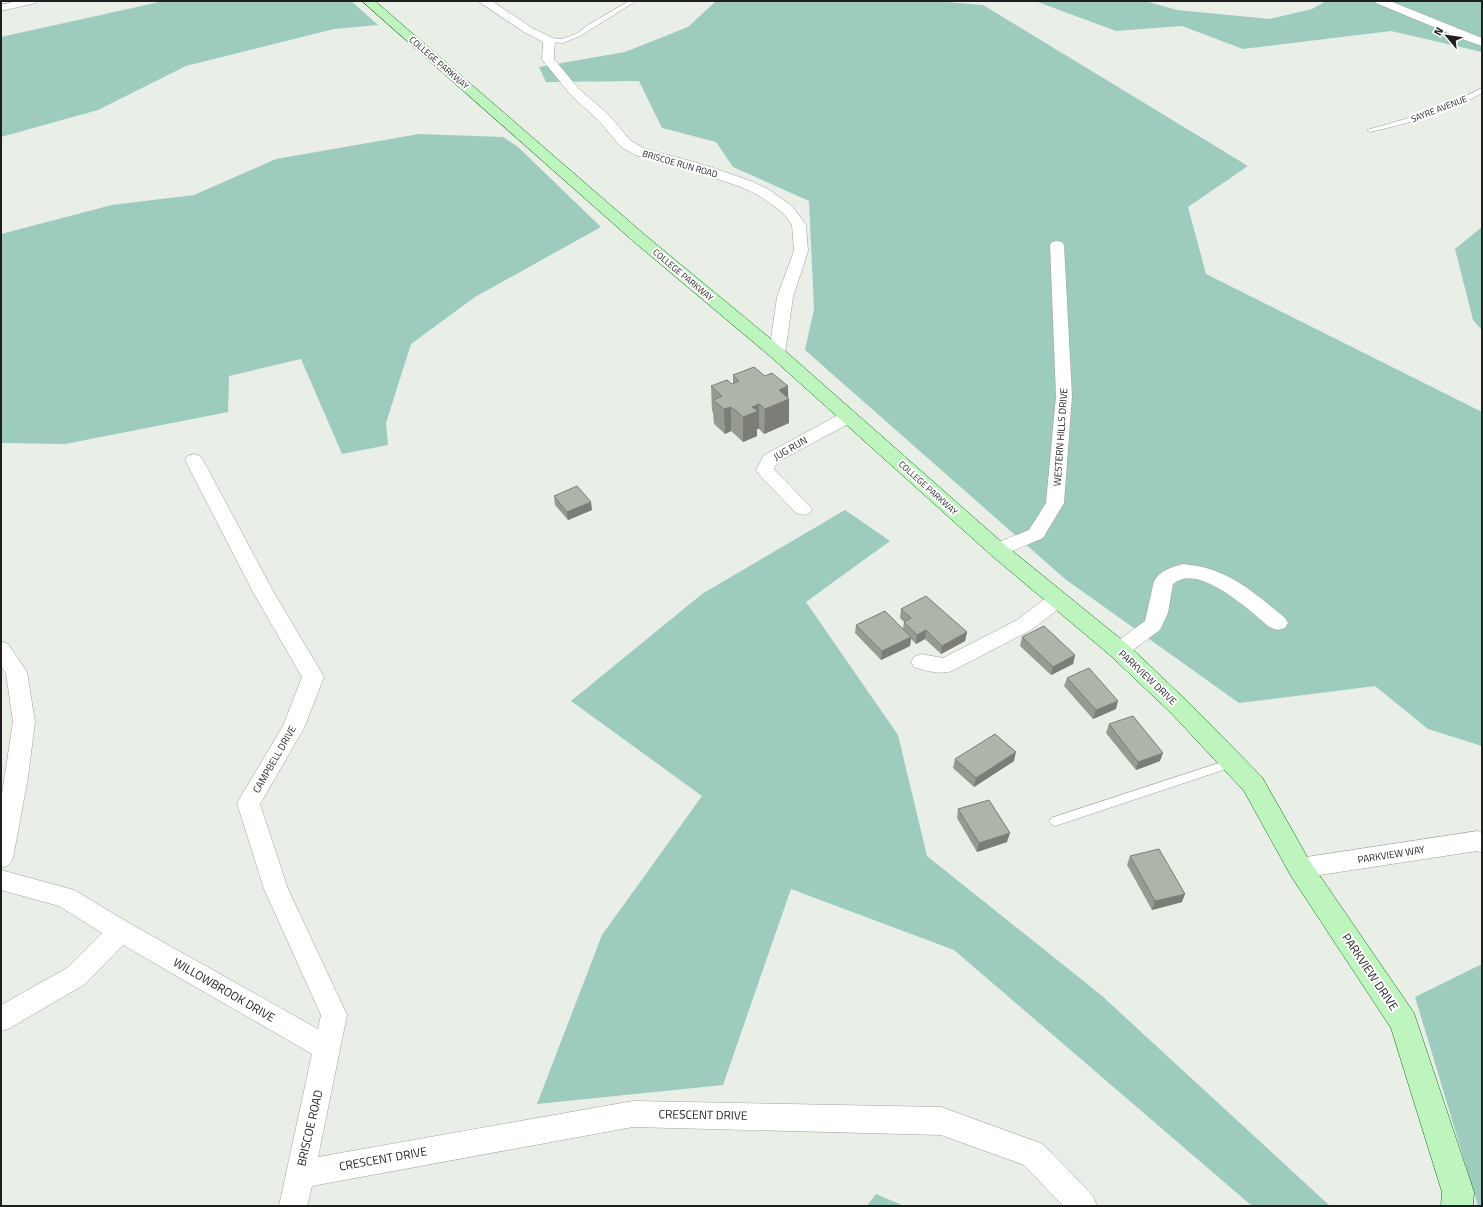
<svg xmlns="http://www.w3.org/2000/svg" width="1483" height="1207" font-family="'Titillium Web',sans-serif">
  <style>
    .forest { fill: #9dcbbd }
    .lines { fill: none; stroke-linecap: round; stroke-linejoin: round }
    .lane-casing { stroke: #a0a0a0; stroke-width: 1 }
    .street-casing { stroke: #a0a0a0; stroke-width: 1 }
    .secondary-casing { stroke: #0c7015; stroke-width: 1 }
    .lane { fill: #fff; fill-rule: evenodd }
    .street { fill: #fff; fill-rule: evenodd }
    .secondary { fill: #bef5bf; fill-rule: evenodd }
    .wall { fill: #969b91 }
    .shaded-wall { fill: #7a7e76 }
    .building { fill: #afb4a9; stroke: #7a7e76 }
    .labels { text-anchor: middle; stroke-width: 4; stroke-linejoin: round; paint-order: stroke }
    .far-street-label { font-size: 9px; fill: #1f1f1f; stroke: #fff }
    .street-label { font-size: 10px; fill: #1f1f1f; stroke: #fff }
    .near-street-label { font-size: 12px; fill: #1f1f1f; stroke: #fff }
  </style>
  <rect width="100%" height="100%" fill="#e9efe6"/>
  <g class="forest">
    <path d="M 164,1 L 351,1 L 378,25 L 334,29 L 186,66 L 98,110 L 1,137 L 1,37 Z"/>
    <path d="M 716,1 L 935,1 L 983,5 L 1248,166 L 1188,207 L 1206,274 L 1482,412 L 1482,746 L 1428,729 L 1375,686 L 1239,703 L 1065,579 L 805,350 L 814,309 L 809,201 L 733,167 L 716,142 L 662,128 L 639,81 L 546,82 L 539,67 L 625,52 L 688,27 Z"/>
    <path d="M 1035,1 L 1145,1 L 1177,10 L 1270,19 L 1312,9 L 1326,1 L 1482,1 L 1482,52 L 1391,31 L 1243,49 L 1182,26 L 1116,31 Z"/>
    <path d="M 419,134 L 503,137 L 518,147 L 601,227 L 475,297 L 411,344 L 386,423 L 388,445 L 342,454 L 301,359 L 229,376 L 228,412 L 65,444 L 1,443 L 1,234 L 112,205 L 194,195 L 276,159 Z"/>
    <path d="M 1482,227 L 1482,330 L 1473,320 L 1455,249 Z"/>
    <path d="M 845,510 L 890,541 L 806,602 L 898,735 L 927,856 L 1101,995 L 1330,1206 L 1252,1206 L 954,950 L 791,889 L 723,1085 L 537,1104 L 602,935 L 702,796 L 571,701 L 702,594 Z"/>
    <path d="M 1482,964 L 1482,1206 L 1478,1206 L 1415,997 Z"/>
    <path d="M 876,1194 L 904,1206 L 867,1206 Z"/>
  </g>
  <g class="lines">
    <g class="lane-casing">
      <g id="lane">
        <path d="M 629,1 L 636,1 L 580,36 L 563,43 L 549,42 L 546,40 L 549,38 L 562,39 L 576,34 L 588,25 Z"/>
        <path d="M 1482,88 L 1482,93 C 1447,113 1409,123 1370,132 L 1367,130 L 1440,109 Z"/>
        <path d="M 1231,759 L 1235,760 L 1237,763 L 1235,766 L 1055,826 L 1051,824 L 1049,821 L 1051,818 Z"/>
      </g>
    </g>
    <g class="street-casing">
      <g id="street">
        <path d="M 17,1 L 38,1 L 36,3 L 1,11 L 1,5 Z"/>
        <path d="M 478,1 L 492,1 L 532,28 L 553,38 L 555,40 L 554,59 L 579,89 L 610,116 L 630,140 L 645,149 L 698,163 L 751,181 L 768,189 L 792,206 L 806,225 L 808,251 L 793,297 L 785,353 L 783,356 L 777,358 L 771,356 L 769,353 L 777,297 L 794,251 L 792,225 L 782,212 L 758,195 L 741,187 L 688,169 L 635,155 L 620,146 L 600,122 L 571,95 L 544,62 L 542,59 L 543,42 L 524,32 Z"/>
        <path d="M 1374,1 L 1390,1 L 1482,38 L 1482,46 L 1465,40 L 1376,3 Z"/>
        <path d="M 1057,241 L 1062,242 L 1064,245 L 1072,396 L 1064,503 L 1043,538 L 998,557 L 991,555 L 988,550 L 991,545 L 1029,530 L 1046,503 L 1056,396 L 1050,245 L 1052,242 Z"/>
        <path d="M 848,412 L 854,413 L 857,417 L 854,421 L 777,462 L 774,469 L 812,509 L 810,513 L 803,515 L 796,513 L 759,474 L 756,470 L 764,455 L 842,413 Z"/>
        <path d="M 194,454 L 200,456 L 203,460 L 273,591 L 324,677 L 304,728 L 260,804 L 288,889 L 347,1015 L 318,1157 L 633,1101 L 941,1107 L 1043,1144 L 1093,1196 L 1097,1206 L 1063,1206 L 1024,1165 L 941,1135 L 633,1127 L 312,1186 L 307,1206 L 279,1206 L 312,1054 L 123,945 L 85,984 L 10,1028 L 1,1031 L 1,1005 L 67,968 L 102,933 L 59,906 L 1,890 L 1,870 L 74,890 L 129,923 L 318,1029 L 321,1015 L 264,889 L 237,803 L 283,726 L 302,677 L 253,592 L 185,460 L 188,456 Z"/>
        <path d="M 1182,564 C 1227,567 1252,591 1285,618 L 1288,623 L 1285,628 L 1278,630 L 1271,628 C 1251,612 1198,561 1173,584 L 1168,613 L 1160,630 L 1126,655 L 1119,658 L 1112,655 L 1109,650 L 1112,645 L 1145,621 L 1154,581 C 1161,570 1170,568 1182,564 Z"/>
        <path d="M 1057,593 L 1064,595 L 1067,600 L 1064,605 L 1031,630 L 952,671 C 940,675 926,671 914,667 L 911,662 L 914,657 L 921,654 L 943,658 L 1017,620 L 1050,595 Z"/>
        <path d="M 1,641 L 8,644 L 27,672 L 35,722 L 28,777 L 13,858 L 9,865 L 1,868 L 1,800 L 13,722 L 6,673 L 1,666 Z"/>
        <path d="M 1478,831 L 1482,833 L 1482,853 L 1477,851 L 1300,878 L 1292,875 L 1288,868 L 1292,861 L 1300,858 Z"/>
      </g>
    </g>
    <g class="secondary-casing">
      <path id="secondary" d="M 362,1 L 375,1 L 645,235 L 783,349 L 1005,545 L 1127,644 L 1187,701 L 1262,777 L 1309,860 L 1414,1013 L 1474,1192 L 1473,1206 L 1441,1206 L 1442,1192 L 1391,1028 L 1291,876 L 1244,791 L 1171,713 L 1111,656 L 991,555 L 771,357 L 633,241 Z"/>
    </g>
    <use href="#lane" class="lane"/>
    <use href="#street" class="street"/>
    <use href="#secondary" class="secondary"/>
  </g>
  <g class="wall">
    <path d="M 733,375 L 765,376 L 788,386 L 789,423 L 764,434 L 759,429 L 757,429 L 757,436 L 743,442 L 731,431 L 725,434 L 714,424 L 713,412 L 712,411 L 711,386 L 733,384 Z"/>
    <path d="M 554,496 L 592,510 L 568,520 L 555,505 Z"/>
    <path d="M 901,609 L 967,632 L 965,641 L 941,654 L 925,639 L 916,644 L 911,639 L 910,646 L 881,660 L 855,633 L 856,625 L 903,629 L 904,622 L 900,618 Z"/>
    <path d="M 1022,637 L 1075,655 L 1073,664 L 1051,675 L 1020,646 Z"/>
    <path d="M 1067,678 L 1116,709 L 1093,719 L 1064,686 Z"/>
    <path d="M 1109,724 L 1160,761 L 1136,770 L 1106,733 Z"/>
    <path d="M 955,759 L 1014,761 L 974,787 L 953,768 Z"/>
    <path d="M 958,809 L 1007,842 L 977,852 L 957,818 Z"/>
    <path d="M 1130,856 L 1182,902 L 1152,910 L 1127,865 Z"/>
  </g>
  <g class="shaded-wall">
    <path d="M 788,386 L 788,399 L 789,399 L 789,423 L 764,434 L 765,409 L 779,390 Z"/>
    <path d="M 759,404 L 759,429 L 757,429 L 757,436 L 743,442 L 743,417 L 752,407 Z"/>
    <path d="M 731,407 L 731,431 L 725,434 L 724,409 Z"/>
    <path d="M 591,502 L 592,510 L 568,520 L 567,512 Z"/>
    <path d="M 926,630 L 925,639 L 916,644 L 917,635 Z"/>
    <path d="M 967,632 L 965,641 L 941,654 L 942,646 Z"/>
    <path d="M 911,637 L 910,646 L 881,660 L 882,651 Z"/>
    <path d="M 1075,655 L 1073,664 L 1051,675 L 1053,667 Z"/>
    <path d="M 1118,701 L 1116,709 L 1093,719 L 1096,710 Z"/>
    <path d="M 1016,752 L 1014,761 L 974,787 L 976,778 Z"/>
    <path d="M 1163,753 L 1160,761 L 1136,770 L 1138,762 Z"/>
    <path d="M 1010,833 L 1007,842 L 977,852 L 979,843 Z"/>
    <path d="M 1185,894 L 1182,902 L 1152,910 L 1155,901 Z"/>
  </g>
  <g class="building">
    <path d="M 754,367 L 765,376 L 772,373 L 788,386 L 779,390 L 789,399 L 765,409 L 759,404 L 752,407 L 758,411 L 743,417 L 731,407 L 724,409 L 713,400 L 722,396 L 711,386 L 727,380 L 732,384 L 739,381 L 733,375 Z"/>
    <path d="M 577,486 L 591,502 L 567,512 L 554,496 Z"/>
    <path d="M 926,596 L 967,632 L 942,646 L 926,630 L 917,635 L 904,622 L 911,618 L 901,609 Z"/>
    <path d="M 885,611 L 911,637 L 882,651 L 856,625 Z"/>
    <path d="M 1044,626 L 1075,655 L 1053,667 L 1022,637 Z"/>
    <path d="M 1089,668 L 1118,701 L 1096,710 L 1067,678 Z"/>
    <path d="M 1133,716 L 1163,753 L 1138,762 L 1109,724 Z"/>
    <path d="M 995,734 L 1016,752 L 976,778 L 955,759 Z"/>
    <path d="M 989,800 L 1010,833 L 979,843 L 958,809 Z"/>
    <path d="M 1159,849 L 1185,894 L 1155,901 L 1130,856 Z"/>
  </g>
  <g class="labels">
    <g class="far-street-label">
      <text transform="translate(439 63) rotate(41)" y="3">COLLEGE PARKWAY</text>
      <text transform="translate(1439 109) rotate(-21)" y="3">SAYRE AVENUE</text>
      <text transform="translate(680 164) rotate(16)" y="3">BRISCOE RUN ROAD</text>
      <text transform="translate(683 275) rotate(40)" y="3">COLLEGE PARKWAY</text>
      <text transform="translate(928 488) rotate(42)" y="3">COLLEGE PARKWAY</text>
    </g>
    <g class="street-label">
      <text transform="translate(1060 437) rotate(-86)" y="4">WESTERN HILLS DRIVE</text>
      <text transform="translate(790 448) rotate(-30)" y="4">JUG RUN</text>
      <text transform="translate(1148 677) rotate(43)" y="4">PARKVIEW DRIVE</text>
      <text transform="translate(274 759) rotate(-60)" y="4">CAMPBELL DRIVE</text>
      <text transform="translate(1391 854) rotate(-9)" y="4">PARKVIEW WAY</text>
    </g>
    <g class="near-street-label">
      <text transform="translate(1370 972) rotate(56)" y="4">PARKVIEW DRIVE</text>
      <text transform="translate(224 990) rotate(30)" y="4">WILLOWBROOK DRIVE</text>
      <text transform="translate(703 1115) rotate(1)" y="4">CRESCENT DRIVE</text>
      <text transform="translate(310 1128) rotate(-77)" y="4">BRISCOE ROAD</text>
      <text transform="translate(383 1159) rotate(-10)" y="4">CRESCENT DRIVE</text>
    </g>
  </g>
  <rect width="1483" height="1207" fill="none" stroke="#1f1f1f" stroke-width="4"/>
  <g transform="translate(1447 36) rotate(299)" stroke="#ffffff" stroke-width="3" paint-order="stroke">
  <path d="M0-3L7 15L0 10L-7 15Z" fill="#1f1f1f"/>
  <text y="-6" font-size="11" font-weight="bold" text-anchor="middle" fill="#1f1f1f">N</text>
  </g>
</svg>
